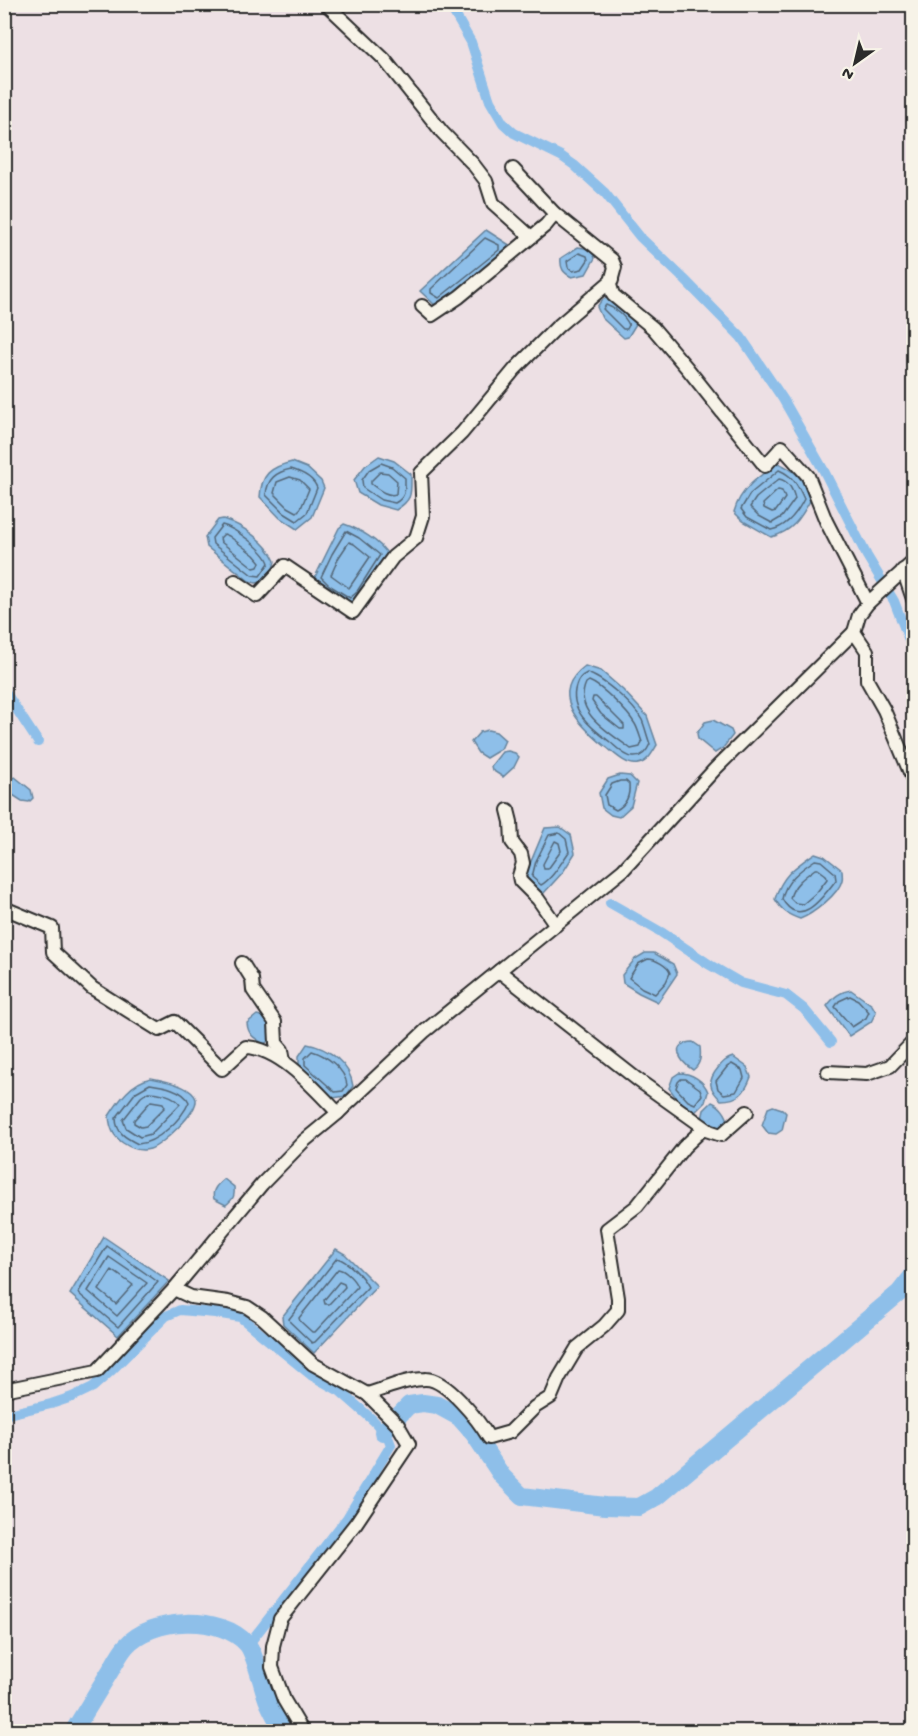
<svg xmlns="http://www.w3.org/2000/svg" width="918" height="1736" font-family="'Gochi Hand',sans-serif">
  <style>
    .water { fill: #8ebfe9; stroke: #66849d; stroke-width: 1.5 }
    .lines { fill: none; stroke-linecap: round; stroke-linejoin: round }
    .shore { stroke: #536677; stroke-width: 1.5 }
    .canal { stroke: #8ebfe9; stroke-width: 10 }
    .river { stroke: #8ebfe9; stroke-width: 18 }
    .street-casing { stroke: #2b2b2b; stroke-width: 16 }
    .street { stroke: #f7f3e8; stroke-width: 12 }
  </style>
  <rect width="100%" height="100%" fill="#ede0e4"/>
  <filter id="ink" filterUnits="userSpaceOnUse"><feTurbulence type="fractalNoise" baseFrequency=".0167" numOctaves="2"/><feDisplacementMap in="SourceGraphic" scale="12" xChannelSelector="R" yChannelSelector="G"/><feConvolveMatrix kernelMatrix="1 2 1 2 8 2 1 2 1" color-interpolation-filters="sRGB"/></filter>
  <g filter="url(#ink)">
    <g class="water">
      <path d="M 486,230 L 511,246 L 495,262 L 437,307 L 420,291 Z"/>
      <path d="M 578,247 C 587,248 592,250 595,258 L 586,274 L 572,277 C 563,273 560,268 561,258 Z"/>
      <path d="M 607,297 L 622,307 L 636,324 L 628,337 L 624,338 L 602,318 L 597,307 L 601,301 Z"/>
      <path d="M 379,456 L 394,461 L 411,474 C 411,494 413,499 396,510 L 378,505 L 358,493 L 354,480 L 365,466 Z"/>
      <path d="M 292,462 L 307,468 L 321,481 L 324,488 L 312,517 L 297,529 L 280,518 L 260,497 C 261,475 270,467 292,462 Z"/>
      <path d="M 778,463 C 799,472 802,479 811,499 C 801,518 792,532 771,537 L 743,521 L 734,512 C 740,489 759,476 778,463 Z"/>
      <path d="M 223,519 C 242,525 267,542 275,561 L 273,569 L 263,582 L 256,583 L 249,581 L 207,547 L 205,537 L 218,520 Z"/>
      <path d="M 344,524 C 359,529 380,541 388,555 L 351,606 L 314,579 L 339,528 Z"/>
      <path d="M 585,666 L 601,671 L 623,690 L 647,716 L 657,745 C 652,753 648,762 638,764 C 626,766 614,753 606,747 C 580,726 547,694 585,666 Z"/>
      <path d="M 713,720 L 731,730 L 733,735 L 723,748 L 715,753 L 698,739 L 697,733 L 705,722 Z"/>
      <path d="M 488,730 L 496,732 L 505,740 L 501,749 L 486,758 L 478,753 L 471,742 L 480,732 Z"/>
      <path d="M 508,751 L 515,753 L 519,757 L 514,767 L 503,777 L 492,770 L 491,766 L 502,752 Z"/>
      <path d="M 620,775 L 630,776 L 637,783 L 631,806 L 619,817 L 611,815 L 602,808 L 599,793 L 608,779 Z"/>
      <path d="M 15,777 L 31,790 L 33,798 L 29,802 L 22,801 L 5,790 C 4,783 8,779 15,777 Z"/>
      <path d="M 560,827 L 571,835 L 575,853 L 563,872 L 543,894 C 533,887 525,884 527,871 L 545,828 Z"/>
      <path d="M 815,853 L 824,856 L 842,870 C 842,874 843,877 842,880 C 839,894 813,914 800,919 C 788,915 782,911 775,899 C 782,875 795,867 815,853 Z"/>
      <path d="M 645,953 L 654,953 L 673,964 L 677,974 L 658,1002 L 639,993 L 623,983 L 622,975 L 635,959 Z"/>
      <path d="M 851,990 L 872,1005 L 876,1012 L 871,1022 L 849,1036 L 827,1006 C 834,997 839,992 851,990 Z"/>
      <path d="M 257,1015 L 264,1017 L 270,1023 L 271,1039 L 264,1044 C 254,1038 248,1035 247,1023 Z"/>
      <path d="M 693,1042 L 700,1047 C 701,1056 701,1064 693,1070 C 679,1061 669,1043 693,1042 Z"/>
      <path d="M 307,1044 C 329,1048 350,1064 353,1086 L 346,1096 L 333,1098 L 299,1068 L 299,1056 Z"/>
      <path d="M 733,1057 L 747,1067 L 751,1077 C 745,1093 739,1100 721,1100 C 709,1089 707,1081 718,1068 C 723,1062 726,1059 733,1057 Z"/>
      <path d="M 679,1073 C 692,1073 704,1081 708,1092 L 705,1102 L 694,1113 L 678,1100 L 669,1088 L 673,1077 Z"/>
      <path d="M 151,1078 C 162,1080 192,1086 196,1099 C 198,1112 161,1146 150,1149 C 140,1152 132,1149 123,1143 C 113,1136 110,1128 109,1116 C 119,1100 132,1082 151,1078 Z"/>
      <path d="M 712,1102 C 720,1105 727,1114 728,1122 L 721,1129 L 712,1128 L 702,1119 L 704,1110 Z"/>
      <path d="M 773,1106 L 782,1109 L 786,1113 L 782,1130 L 776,1134 L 768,1133 L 762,1125 L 768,1108 Z"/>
      <path d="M 224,1179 L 234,1187 C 235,1197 233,1199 226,1205 L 214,1199 C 211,1190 218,1184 224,1179 Z"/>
      <path d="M 104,1237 L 169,1281 L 118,1336 L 70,1294 Z"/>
      <path d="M 336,1249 L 345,1254 L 377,1286 L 314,1353 L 283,1324 L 282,1317 Z"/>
    </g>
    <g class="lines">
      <g class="shore">
        <path d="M 485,238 L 499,245 L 499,250 L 439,298 L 431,293 L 431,289 Z"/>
        <path d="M 579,253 L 587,256 L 588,260 L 582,269 L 573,271 L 568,267 L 567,261 Z"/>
        <path d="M 606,305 C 615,308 625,316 629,325 L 627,329 L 623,329 L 603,309 Z"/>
        <path d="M 381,463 L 392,467 L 405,478 C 405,490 406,497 395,503 L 381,500 L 363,488 L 362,480 L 369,470 Z"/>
        <path d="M 291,469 C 301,472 313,477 317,488 L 307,513 L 297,521 L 284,513 L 266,495 C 267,479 276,472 291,469 Z"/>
        <path d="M 779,470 C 793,476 798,485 804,499 C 797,513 787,527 771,530 L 747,517 L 741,509 L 750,494 Z"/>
        <path d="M 380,472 L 388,473 L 397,481 L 396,494 C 387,497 378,489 371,484 L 371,481 Z"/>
        <path d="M 290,477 L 300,480 L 309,489 L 301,508 L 297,512 L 288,507 L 274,493 L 277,482 Z"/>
        <path d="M 779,479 C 789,481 793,490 795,499 L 782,517 L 772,523 L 759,516 L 750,507 L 756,498 Z"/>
        <path d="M 778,490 L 782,491 L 785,498 L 776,511 L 772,512 L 764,508 L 763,504 Z"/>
        <path d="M 222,525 C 235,528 265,550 269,563 L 260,576 L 252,575 L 213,544 L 212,538 Z"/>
        <path d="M 346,531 L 359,538 L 380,555 L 356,593 L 350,598 L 329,585 L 321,577 L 332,554 Z"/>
        <path d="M 224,534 L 229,536 L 254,555 L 260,562 L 258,567 L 254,568 L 221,542 L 220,538 Z"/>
        <path d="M 349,542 L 354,544 L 370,557 L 349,588 L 331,575 L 339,557 Z"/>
        <path d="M 587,673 C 603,678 634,705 642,720 C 645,727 647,736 650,744 C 647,751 642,758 633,757 C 625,757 616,747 610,742 C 593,729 568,711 576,686 C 578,679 581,676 587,673 Z"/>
        <path d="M 589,681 C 602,686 628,712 635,724 C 638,729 640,737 642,742 L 640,747 L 631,749 C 611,733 572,713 586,683 Z"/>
        <path d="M 593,697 L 596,697 L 624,725 L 624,729 L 620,729 L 601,714 L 592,701 Z"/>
        <path d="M 620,781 L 626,781 L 629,784 C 630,795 626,805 616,810 L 607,805 L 605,795 L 612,784 Z"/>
        <path d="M 559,833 L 566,839 L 569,852 C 561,863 552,879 541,885 L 532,877 L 536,861 L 549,835 Z"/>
        <path d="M 555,841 L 559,843 L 561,851 L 548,869 L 544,869 L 543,864 Z"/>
        <path d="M 815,860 L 821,861 L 835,873 L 836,880 C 823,897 800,930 782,899 C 785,881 800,870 815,860 Z"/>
        <path d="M 815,869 L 818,869 L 826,875 L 827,879 L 817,892 L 803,904 L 795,903 L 790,898 C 793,885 804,877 815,869 Z"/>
        <path d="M 648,959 C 655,959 668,966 670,973 L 666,982 L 655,994 L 642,988 L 629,978 L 638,964 Z"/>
        <path d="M 850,996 L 858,1000 L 869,1012 L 866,1018 L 852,1027 L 835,1007 L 839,1001 Z"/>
        <path d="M 312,1051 C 326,1055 345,1069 347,1085 L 343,1091 L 335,1092 L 305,1065 L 305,1058 Z"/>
        <path d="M 732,1064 L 742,1070 L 744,1078 L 736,1092 L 724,1094 L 718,1089 L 716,1081 L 727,1067 Z"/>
        <path d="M 681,1079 L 686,1079 L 700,1089 L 702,1095 L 695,1104 L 688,1101 L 676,1088 L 678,1082 Z"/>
        <path d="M 150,1084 C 163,1086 183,1089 189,1102 C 182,1119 157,1143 138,1144 C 126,1138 116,1133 116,1118 L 136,1092 Z"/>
        <path d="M 148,1092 C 159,1092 174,1095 180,1104 L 151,1134 L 140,1137 L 126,1128 L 123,1120 L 141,1097 Z"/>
        <path d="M 151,1101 L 163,1103 L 165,1107 L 146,1126 L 141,1127 L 134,1123 L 134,1120 Z"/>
        <path d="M 107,1246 L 158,1282 L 118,1327 L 78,1293 Z"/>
        <path d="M 109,1257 L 147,1283 L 117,1316 L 88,1291 Z"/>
        <path d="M 337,1258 C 348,1261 363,1277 368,1287 L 315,1342 L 312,1343 L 290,1322 L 289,1319 Z"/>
        <path d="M 338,1269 C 345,1270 355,1280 357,1287 L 315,1332 L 312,1332 L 300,1321 L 299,1318 Z"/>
        <path d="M 112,1270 L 133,1285 L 116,1304 L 99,1290 Z"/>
        <path d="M 339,1282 L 344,1284 L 345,1287 L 329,1304 L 325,1304 L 324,1300 Z"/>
      </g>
      <g class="canal">
        <path d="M 449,4 L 471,42 L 490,101 L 503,123 L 514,133 L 561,156 L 574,165 L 605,193 L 640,237 L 684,279 L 741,337 L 783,399 L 824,471 L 867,556 L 894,601 L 914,653"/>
        <path d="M 4,690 L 38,742"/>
        <path d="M 610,903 L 661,932 L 710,965 L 741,983 L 786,995 L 804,1009 L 831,1042"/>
        <path d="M 4,1415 L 51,1404 L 72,1397 L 93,1387 L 112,1370 L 166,1316 L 180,1310 L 215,1313 L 240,1317 L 311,1375 L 340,1391 L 374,1421 L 388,1437 L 391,1445 L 347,1518 L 248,1645"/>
      </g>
      <g class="river">
        <path d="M 383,1432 L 409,1405 L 423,1403 L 437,1405 L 459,1417 L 474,1434 L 502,1476 L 522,1496 L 605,1506 L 639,1507 L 657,1497 L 899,1293 L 914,1274"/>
        <path d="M 73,1732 C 85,1712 97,1693 109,1673 C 114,1665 119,1654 126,1646 C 151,1617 221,1614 247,1644 C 255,1653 262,1686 267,1699 C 271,1710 278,1721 284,1732"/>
      </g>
      <g class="street-casing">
        <g id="street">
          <path d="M 326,4 L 384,59 L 442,132 L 473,164 L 486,181 L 493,203 L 531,237"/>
          <path d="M 513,169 L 555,214 L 612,260 L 615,267 L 610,285 L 613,295 L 653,328 L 687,368 L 765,466 L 782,447 L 808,476 L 826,521 L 868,603"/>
          <path d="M 422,306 L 432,315 L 459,297 L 546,225 L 555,214"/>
          <path d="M 914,561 L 868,603 L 859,615 L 854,632 L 867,651 L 867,680 L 884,710 L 914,782"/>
          <path d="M 903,570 L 914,602"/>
          <path d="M 235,581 L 257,596 L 285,566 L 353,612 L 393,557 L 416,538 L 423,516 L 421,473 L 462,433 L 515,369 L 557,327 L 612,280"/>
          <path d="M 508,810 L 511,822 L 512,842 L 521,854 L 523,863 L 519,876 L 520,881 L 538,899 L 556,925"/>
          <path d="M 4,908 L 52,928 L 53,952 L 92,988 L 159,1030 L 175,1022 L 222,1069 L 246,1047 C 280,1048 315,1089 338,1113"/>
          <path d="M 242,963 L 252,979 L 253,990 L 275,1022 L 276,1043 L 282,1050 L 284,1061"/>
          <path d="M 499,971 L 638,1080 L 708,1130"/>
          <path d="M 828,1072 L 867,1074 L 890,1066 L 914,1041"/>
          <path d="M 174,1289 L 191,1297 L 228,1302 L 247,1307 L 262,1317 L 313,1364 L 367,1394 L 398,1425 L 409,1444 L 356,1523 L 280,1619 L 273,1646 L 272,1667 L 284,1700 L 303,1732"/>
          <path d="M 4,1390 L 97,1371 L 174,1289 L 262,1184 L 304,1141 L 338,1113 L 425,1031 L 623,870 L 715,769 L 854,632"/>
          <path d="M 367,1394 C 385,1389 406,1379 425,1379 C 446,1378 479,1421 489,1438 L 510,1432 L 535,1407 L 551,1397 L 559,1378 L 577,1348 L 604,1326 L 618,1310 L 618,1298 L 607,1229 L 637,1206 L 684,1147 L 703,1129 L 721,1135 L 747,1112"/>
        </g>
      </g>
      <use href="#street" class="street"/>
    </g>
  </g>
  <rect width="918" height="1736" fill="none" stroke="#f7f3e8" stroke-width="24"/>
  <rect x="12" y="12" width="894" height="1712" fill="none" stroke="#2b2b2b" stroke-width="2" filter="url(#ink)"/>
  <g transform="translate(855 63) rotate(214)" stroke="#f7f3e8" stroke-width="4.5" paint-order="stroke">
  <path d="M0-4.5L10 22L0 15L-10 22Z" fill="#2b2b2b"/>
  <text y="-9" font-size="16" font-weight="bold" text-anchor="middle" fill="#2b2b2b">N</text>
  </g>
</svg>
